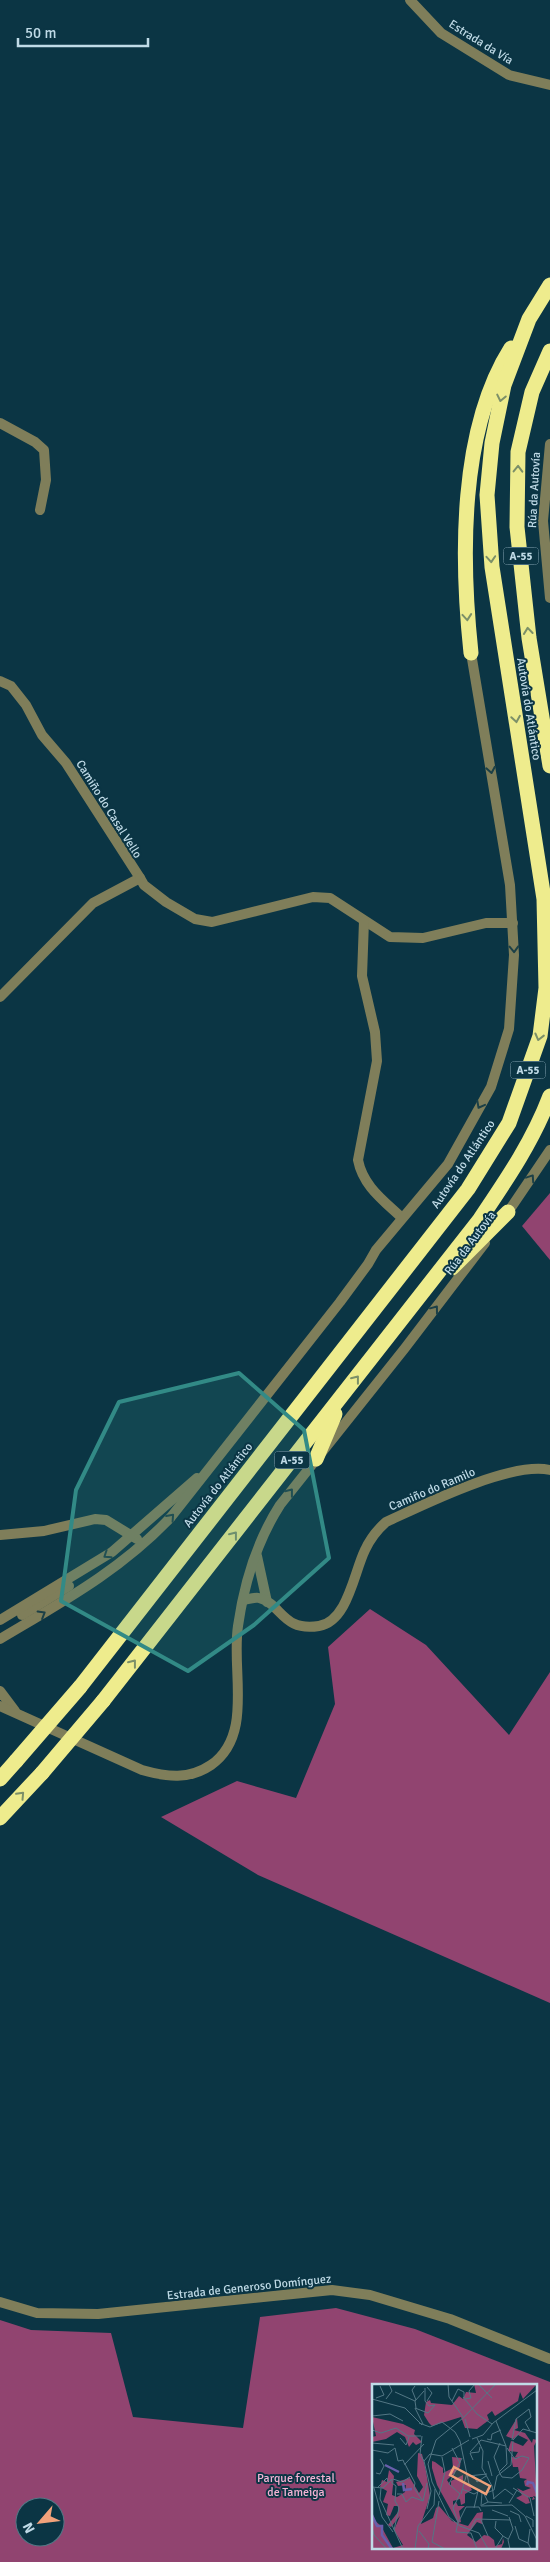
<svg xmlns="http://www.w3.org/2000/svg" width="550" height="2562" font-family="Signika,sans-serif">
  <style>
    .forest { fill: #914470; fill-rule: evenodd }
    .lines { fill: none; stroke-linecap: round; stroke-linejoin: round }
    .street { stroke: #7f7e5a; stroke-width: 10 }
    .highway { stroke: #eeec8d; stroke-width: 15 }
    .highway-bridge { stroke: #eeec8d; stroke-width: 15 }
    .oneway { stroke: #7c9068 }
    .oneway2 { stroke: #1c4047 }
    .marked { fill: #328a86; fill-opacity: 0.2; stroke: #328a86; stroke-width: 4; stroke-linejoin: round }
    .labels { text-anchor: middle; stroke-width: 4; stroke-linejoin: round; paint-order: stroke }
    .shield { fill: #0b3544; stroke: #8aa9b6; stroke-width: 1 }
    .shield-label { font-size: 11px; font-weight: bold; fill: #c0dbe7 }
    .street-label { font-size: 12px; fill: #c0dbe7; stroke: #0b3544 }
    .park-label { font-size: 12px; fill: #f5b3d5; stroke: #0b3544 }
    .inset-river { fill: none; stroke: #685fab; stroke-width: 2.5 }
    .inset-road { fill: none; stroke: #537785; stroke-width: 1 }
    .view { fill: #f1a27b; fill-opacity: 0.15; stroke: #f1a27b; stroke-width: 2.5 }
    .inset-edge { fill: none; stroke: #c0dbe7; stroke-width: 2.5 }
  </style>
  <rect width="100%" height="100%" fill="#0b3544"/>
  <g class="forest">
    <path d="M 550,1193 L 550,1260 L 522,1226 Z"/>
    <path d="M 370,1609 L 426,1645 L 509,1735 L 550,1672 L 550,2003 L 258,1875 L 161,1817 L 237,1781 L 296,1798 L 335,1704 L 328,1647 Z"/>
    <path d="M 336,2308 L 415,2329 L 550,2382 L 550,2562 L 0,2562 L 0,2320 L 31,2330 L 111,2333 L 133,2417 L 243,2428 L 260,2317 ZM 374,2386 L 536,2386 L 536,2548 L 374,2548 ZM 25,2507 L 55,2507 L 55,2537 L 25,2537 Z"/>
  </g>
  <g class="lines">
    <g class="street">
      <path d="M 410,0 L 441,33 L 509,75 L 550,85"/>
      <path d="M 0,423 L 35,442 L 44,450 L 46,480 L 40,510"/>
      <path d="M 550,444 L 543,521 L 550,598"/>
      <path d="M 0,681 L 11,686 L 26,705 L 42,735 L 66,763 L 140,878 L 93,903 L 0,997"/>
      <path d="M 140,878 L 144,885 L 166,902 L 195,919 L 212,922 L 313,897 L 330,898 L 390,937 L 423,938 L 486,923 L 513,923"/>
      <path d="M 364,921 L 362,976 L 375,1032 L 377,1061 L 358,1160 C 363,1186 383,1200 402,1218"/>
      <path d="M 504,1218 L 550,1150"/>
      <path d="M 0,1535 L 44,1531 L 95,1519 L 106,1520 L 137,1539"/>
      <path d="M 257,1556 L 267,1602"/>
      <path d="M 244,1600 C 249,1599 255,1597 259,1598 C 282,1604 282,1632 319,1626 C 348,1621 354,1572 365,1550 C 370,1539 377,1530 386,1522 C 423,1505 511,1461 550,1470"/>
      <path d="M 22,1615 L 69,1586"/>
      <path d="M 0,1620 L 112,1552 L 197,1478"/>
      <path d="M 0,1639 C 62,1602 121,1570 171,1517 L 340,1302 L 368,1264 L 376,1250 L 448,1164 L 491,1087 L 509,1029 L 514,955 L 510,885 L 471,653"/>
      <path d="M 0,1691 L 15,1711"/>
      <path d="M 0,1706 L 142,1770 C 167,1777 189,1780 211,1765 C 254,1735 231,1671 238,1626 C 244,1584 257,1541 280,1505 L 405,1348 L 485,1243"/>
      <path d="M 0,2302 L 37,2313 L 98,2314 L 332,2290 L 370,2295 L 450,2319 L 550,2359"/>
    </g>
    <g class="highway">
      <path d="M 550,351 L 532,392 L 518,452 L 517,527 L 529,638 L 550,766"/>
      <path d="M 471,653 C 461,559 459,430 511,348"/>
      <path d="M 452,1268 L 508,1212"/>
      <path d="M 316,1459 L 335,1414"/>
      <path d="M 80,1687 L 468,1189 L 509,1123 L 540,1036 L 546,988 L 544,899 L 492,567 L 487,495 L 492,443 L 504,385 L 529,319 L 550,285"/>
      <path d="M 103,1701 L 480,1219 C 507,1179 533,1141 550,1096"/>
      <path d="M 0,1779 L 16,1761"/>
      <path d="M 0,1818 L 42,1773"/>
    </g>
    <g class="highway-bridge">
      <path d="M 16,1761 L 80,1687"/>
      <path d="M 42,1773 L 103,1701"/>
    </g>
  </g>
  <defs><path id="oneway-chevron" d="M-2-3.5L2.5 0L-2 3.5" fill="none" stroke-width="1.6" stroke-linecap="round" stroke-linejoin="round" transform="scale(1.25)"/></defs>
  <g class="oneway">
    <use href="#oneway-chevron" transform="translate(501 398) rotate(102)"/>
    <use href="#oneway-chevron" transform="translate(518 469) rotate(-89)"/>
    <use href="#oneway-chevron" transform="translate(491 559) rotate(86)"/>
    <use href="#oneway-chevron" transform="translate(467 617) rotate(85)"/>
    <use href="#oneway-chevron" transform="translate(528 631) rotate(-96)"/>
    <use href="#oneway-chevron" transform="translate(516 719) rotate(81)"/>
    <use href="#oneway-chevron" transform="translate(539 1037) rotate(104)"/>
    <use href="#oneway-chevron" transform="translate(356 1379) rotate(-52)"/>
    <use href="#oneway-chevron" transform="translate(234 1535) rotate(-52)"/>
    <use href="#oneway-chevron" transform="translate(133 1663) rotate(-52)"/>
    <use href="#oneway-chevron" transform="translate(21 1795) rotate(-47)"/>
  </g>
  <g class="oneway2">
    <use href="#oneway-chevron" transform="translate(491 770) rotate(80)"/>
    <use href="#oneway-chevron" transform="translate(514 949) rotate(88)"/>
    <use href="#oneway-chevron" transform="translate(480 1105) rotate(118)"/>
    <use href="#oneway-chevron" transform="translate(531 1178) rotate(-56)"/>
    <use href="#oneway-chevron" transform="translate(435 1309) rotate(-53)"/>
    <use href="#oneway-chevron" transform="translate(290 1492) rotate(-52)"/>
    <use href="#oneway-chevron" transform="translate(171 1517) rotate(-48)"/>
    <use href="#oneway-chevron" transform="translate(107 1555) rotate(146)"/>
    <use href="#oneway-chevron" transform="translate(42 1614) rotate(-31)"/>
  </g>
  <path class="marked" d="M 239,1373 L 304,1430 L 329,1558 L 254,1625 L 188,1671 L 61,1601 L 76,1490 L 119,1402 Z"/>
  <g class="labels">
    <g class="shield">
      <rect x="503.5" y="547.5" width="35" height="17" rx="4"/>
      <rect x="510.5" y="1061.5" width="35" height="17" rx="4"/>
      <rect x="274.5" y="1451.5" width="35" height="17" rx="4"/>
    </g>
    <g class="shield-label">
      <text x="521" y="560">A-55</text>
      <text x="528" y="1074">A-55</text>
      <text x="292" y="1464">A-55</text>
    </g>
    <g class="street-label">
      <text transform="translate(481 42) rotate(32)" y="4">Estrada da Vía</text>
      <text transform="translate(534 490) rotate(-87)" y="4">Rúa da Autovía</text>
      <text transform="translate(529 709) rotate(81)" y="4">Autovía do Atlántico</text>
      <text transform="translate(109 809) rotate(58)" y="4">Camiño do Casal Vello</text>
      <text transform="translate(463 1164) rotate(-56)" y="4">Autovía do Atlántico</text>
      <text transform="translate(470 1243) rotate(-53)" y="4">Rúa da Autovía</text>
      <text transform="translate(218 1485) rotate(-52)" y="4">Autovía do Atlántico</text>
      <text transform="translate(432 1489) rotate(-23)" y="4">Camiño do Ramilo</text>
      <text transform="translate(249 2287) rotate(-6)" y="4">Estrada de Generoso Domínguez</text>
    </g>
    <g class="park-label">
      <text x="296" y="2482">Parque forestal<tspan x="296" dy="14">de Tameiga</tspan></text>
    </g>
  </g>
  <g transform="translate(372 2384)">
    <rect width="165" height="165" fill="#0b3544"/>
    <path d="M 102,0 L 165,0 L 151,15 L 148,8 L 146,17 L 123,32 L 120,27 L 115,31 L 117,36 L 105,45 L 93,44 L 89,33 L 60,42 L 57,39 L 52,31 L 54,18 L 58,16 L 59,19 L 80,21 L 87,12 L 91,15 L 94,8 L 104,9 ZM 0,33 L 31,40 L 43,46 L 42,50 L 50,58 L 44,61 L 41,58 L 37,63 L 33,53 L 25,48 L 14,55 L 0,58 L 0,53 L 4,52 ZM 145,34 L 146,44 L 142,46 L 153,49 L 160,59 L 161,55 L 165,56 L 162,62 L 165,113 L 161,112 L 163,115 L 160,116 L 161,113 L 156,113 L 158,119 L 154,120 L 144,114 L 150,111 L 145,104 L 151,107 L 159,104 L 153,102 L 152,97 L 155,95 L 148,94 L 146,83 L 141,83 L 139,73 L 150,74 L 143,73 L 146,68 L 136,67 L 139,57 L 151,62 L 156,56 L 146,51 L 141,55 L 134,52 ZM 46,69 L 50,70 L 54,87 L 58,112 L 49,140 L 61,134 L 64,124 L 67,122 L 80,137 L 96,142 L 105,129 L 111,128 L 110,140 L 105,138 L 95,151 L 104,158 L 112,151 L 117,152 L 122,156 L 123,162 L 130,160 L 131,154 L 132,158 L 129,165 L 0,165 L 0,134 L 9,142 L 21,164 L 31,161 L 22,146 L 28,132 L 19,143 L 16,141 L 26,128 L 26,122 L 22,122 L 18,132 L 14,131 L 16,120 L 11,118 L 15,107 L 8,103 L 10,96 L 15,98 L 17,86 L 22,92 L 20,111 L 25,113 L 33,108 L 34,101 L 26,102 L 24,98 L 38,94 L 47,109 L 51,103 L 45,92 ZM 80,73 L 89,74 L 88,83 L 75,96 L 79,102 L 79,97 L 91,91 L 91,99 L 97,100 L 100,106 L 93,110 L 93,119 L 89,121 L 88,115 L 81,117 L 81,121 L 84,118 L 86,122 L 93,122 L 87,127 L 89,138 L 86,139 L 65,101 L 60,84 L 60,77 L 63,78 L 71,84 L 71,89 L 81,84 Z" fill="#914470"/>
    <path class="inset-river" d="M 13,81 L 27,88M 31,99 L 32,106 L 40,105M 155,101 L 156,98 L 161,99 L 165,109M 0,131 L 5,142 L 10,142 L 10,151 L 20,165"/>
    <path class="inset-road" d="M 76,0 L 77,13 L 91,33M 106,0 L 120,14M 43,2 L 40,6 L 44,16M 55,3 L 60,9 L 55,17M 23,8 L 43,17M 91,13 L 105,30 L 120,40M 4,14 L 12,11 L 8,2M 0,15 L 33,24 L 50,41M 14,15 L 20,7 L 17,0M 93,15 L 99,14 L 97,7 L 103,0M 80,17 L 86,5 L 92,8 L 92,14M 44,24 L 43,17 L 52,7M 157,25 L 159,33 L 153,38 L 158,47M 0,32 L 18,30 L 31,37M 93,35 L 98,53M 124,37 L 134,62M 47,39 L 58,43 L 70,38 L 83,48 L 88,57 L 97,100 L 110,109 L 109,122 L 140,121 L 153,132 L 165,156M 51,40 L 43,24 L 56,29 L 63,21 L 57,22 L 53,17 L 53,4M 0,46 L 9,49 L 24,44 L 36,52 L 49,52M 50,52 L 48,70 L 52,77M 28,54 L 34,61 L 37,53M 105,54 L 111,67 L 110,84 L 120,102 L 122,115M 100,55 L 111,51 L 121,39 L 165,6M 115,55 L 119,56 L 120,50 L 129,46M 140,56 L 144,35 L 157,25M 141,56 L 151,45 L 165,49M 0,59 L 22,61M 134,62 L 135,80 L 127,88 L 130,93 L 140,94M 23,64 L 26,77 L 31,76 L 33,81M 80,64 L 88,79M 135,64 L 143,75 L 150,72 L 157,74 L 150,86 L 140,94M 0,66 L 16,69 L 23,64M 98,68 L 109,56 L 134,62M 70,72 L 97,56M 90,74 L 77,100 L 88,110 L 81,124 L 86,138 L 84,148 L 99,149 L 105,165M 101,76 L 98,69 L 107,68 L 108,63M 52,77 L 59,107 L 55,125M 52,77 L 58,70 L 70,72M 116,77 L 120,92M 127,87 L 122,73 L 128,59M 4,89 L 8,90 L 12,82 L 8,75M 96,92 L 115,90M 102,92 L 105,98 L 114,92M 21,95 L 30,98 L 38,93M 0,103 L 11,104 L 20,95 L 20,99 L 24,102 L 23,117 L 27,124 L 22,146M 6,103 L 15,94 L 16,98M 2,104 L 10,133 L 21,148M 9,104 L 8,115 L 31,165M 141,104 L 158,114 L 162,132M 90,105 L 102,110 L 106,108M 25,110 L 30,110 L 34,118 L 40,113 L 51,117M 89,110 L 95,89M 67,111 L 73,88 L 70,73M 121,115 L 133,105 L 141,111M 51,117 L 42,104 L 43,99 L 33,80 L 52,60M 51,117 L 55,99M 67,117 L 60,158 L 73,165M 116,118 L 112,110 L 122,106 L 125,92 L 139,81 L 141,57M 137,119 L 145,106M 110,121 L 116,118 L 130,119M 102,124 L 106,107M 120,126 L 136,132M 138,127 L 147,131 L 149,138M 154,132 L 161,136 L 161,143M 137,133 L 141,145 L 136,156 L 138,165M 109,136 L 116,152M 124,137 L 123,144 L 131,152M 86,139 L 94,123 L 107,123 L 109,127M 143,142 L 147,155 L 156,159M 0,143 L 2,151 L 15,165M 99,145 L 104,135 L 139,136M 158,145 L 156,159 L 159,165M 47,147 L 57,160 L 56,165M 43,165 L 46,142 L 62,121 L 63,105M 116,165 L 107,149 L 88,142 L 77,133 L 60,98 L 56,80 L 64,56 L 91,34 L 124,0M 123,165 L 131,152 L 136,155"/>
    <path class="view" d="M 82,83 L 118,102 L 114,110 L 78,91 Z"/>
    <rect width="165" height="165" class="inset-edge"/>
  </g>
  <g transform="translate(40 2522) rotate(242)"><circle r="24" fill="#0b3544" stroke="#537785"/>
  <path d="M0-4L9 19L0 12L-9 19Z" fill="#f1a27b"/>
  <text y="-8" font-size="14" font-weight="bold" text-anchor="middle" fill="#c0dbe7">N</text>
  </g>
  <path d="M18 38v8h130v-8" fill="none" stroke="#c0dbe7" stroke-width="2.5"/>
  <text x="25" y="38" font-size="15" fill="#c0dbe7" stroke="#0b3544" stroke-width="4" paint-order="stroke">50 m</text>
</svg>
